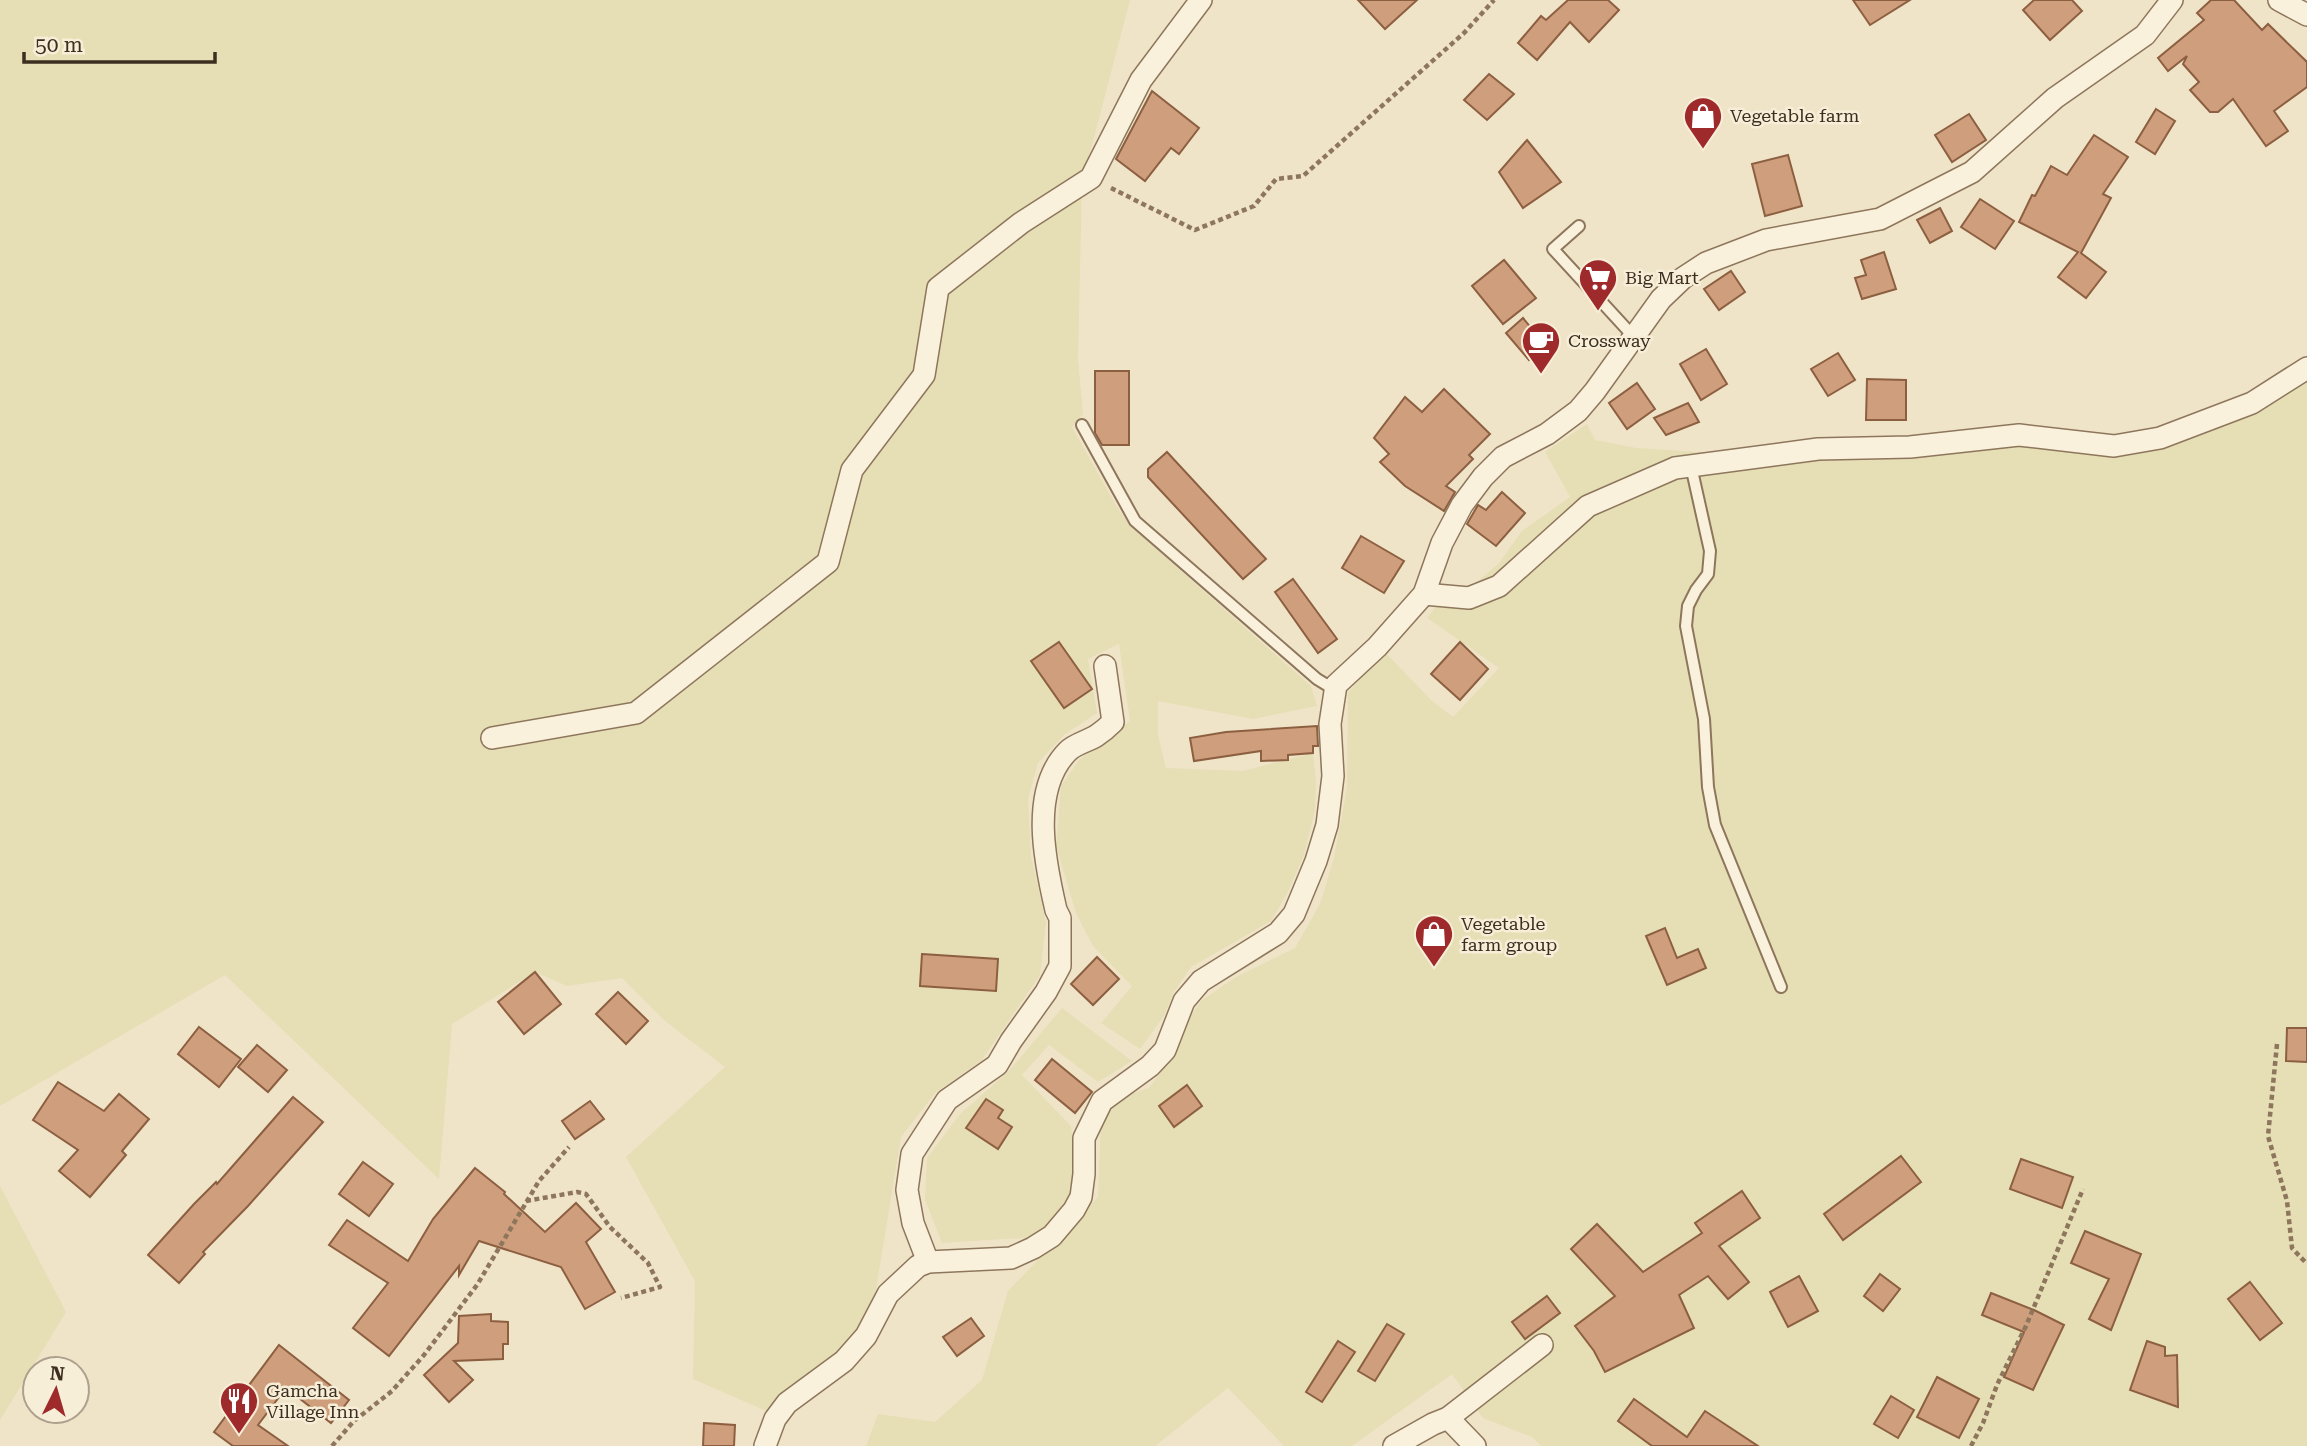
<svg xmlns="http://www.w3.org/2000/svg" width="2307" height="1446" font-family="'Roboto Serif',serif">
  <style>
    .farmland { fill: #e6deb5 }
    .building { fill: #cf9f7d; stroke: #8d5f41; stroke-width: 2 }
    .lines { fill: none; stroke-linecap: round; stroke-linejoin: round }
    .service-casing { stroke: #8d765c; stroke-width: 14 }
    .minor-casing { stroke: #8d765c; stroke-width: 24 }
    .path { stroke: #8d765c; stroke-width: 4.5; stroke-dasharray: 5 3.5; stroke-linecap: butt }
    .service { stroke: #faf1dc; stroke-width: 10 }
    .minor { stroke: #faf1dc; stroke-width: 21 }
    .labels { text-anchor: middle; stroke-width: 5; stroke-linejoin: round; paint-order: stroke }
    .poi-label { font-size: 18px; fill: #3d2e20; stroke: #f7eed8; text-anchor: start }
  </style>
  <rect width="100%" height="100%" fill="#f0e4c8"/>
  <g class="farmland">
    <path d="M 0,0 L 1130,0 L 1082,183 L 1078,359 L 1083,414 L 1072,427 L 1117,507 L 1130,526 L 1311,686 L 1317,706 L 1253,719 L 1158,701 L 1158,735 L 1166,768 L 1243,771 L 1313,753 L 1316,782 L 1315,810 L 1304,855 L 1287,894 L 1271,921 L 1191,967 L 1174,992 L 1164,1016 L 1140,1049 L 1101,1023 L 1132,986 L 1093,946 L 1076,913 L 1056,846 L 1061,786 L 1079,760 L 1130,721 L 1119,644 L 1088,659 L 1097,713 L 1064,735 L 1038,763 L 1028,799 L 1031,856 L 1046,923 L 1040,975 L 982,1060 L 936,1092 L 901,1137 L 871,1320 L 771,1413 L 693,1379 L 695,1281 L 626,1157 L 725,1067 L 665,1021 L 622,978 L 567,986 L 535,972 L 452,1024 L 439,1179 L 225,975 L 0,1106 Z"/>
    <path d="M 2307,371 L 2307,1446 L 1541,1446 L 1532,1437 L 1483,1418 L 1452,1374 L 1352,1446 L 1284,1446 L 1228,1388 L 1155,1446 L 866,1446 L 878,1414 L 935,1422 L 982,1380 L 1008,1291 L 1098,1197 L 1101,1122 L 1113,1100 L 1149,1088 L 1175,1053 L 1185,1024 L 1201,1001 L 1236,977 L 1295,948 L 1320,904 L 1334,858 L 1347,788 L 1348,693 L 1383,650 L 1431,700 L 1453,717 L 1499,668 L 1427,618 L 1445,595 L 1470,588 L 1499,563 L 1522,531 L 1570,497 L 1545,452 L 1587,424 L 1595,440 L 1636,448 L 1701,452 L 1879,451 L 2128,440 Z"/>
    <path d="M 1062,1008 L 1132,1061 L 1098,1082 L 1049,1045 L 1022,1075 L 1071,1126 L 1077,1183 L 1071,1207 L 1038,1237 L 942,1243 L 925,1200 L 927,1158 L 960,1114 L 1009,1071 Z"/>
    <path d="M 0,1186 L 66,1312 L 0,1420 Z"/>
  </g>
  <g class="building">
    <path d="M 1358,0 L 1417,0 L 1385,29 Z"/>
    <path d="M 1568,0 L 1608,0 L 1619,10 L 1589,42 L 1570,22 L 1537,60 L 1518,43 L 1541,16 L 1546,20 Z"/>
    <path d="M 1853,0 L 1910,0 L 1870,25 Z"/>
    <path d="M 2034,0 L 2072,0 L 2082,11 L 2050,40 L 2023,10 Z"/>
    <path d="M 2211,0 L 2234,0 L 2262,30 L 2268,24 L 2307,62 L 2307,87 L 2274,111 L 2288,131 L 2266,146 L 2233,99 L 2218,112 L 2210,112 L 2190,90 L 2199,82 L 2183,64 L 2187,56 L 2168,71 L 2158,58 L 2204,20 L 2197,13 Z"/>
    <path d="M 1489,74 L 1514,94 L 1487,120 L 1464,100 Z"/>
    <path d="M 1152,91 L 1199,128 L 1179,154 L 1171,148 L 1145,181 L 1116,159 Z"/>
    <path d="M 2156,109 L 2175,121 L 2155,154 L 2136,142 Z"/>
    <path d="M 1969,114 L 1986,140 L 1952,162 L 1935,135 Z"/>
    <path d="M 2094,135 L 2128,157 L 2103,194 L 2111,198 L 2081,253 L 2106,272 L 2086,298 L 2058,277 L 2078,252 L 2019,222 L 2032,195 L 2035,196 L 2051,166 L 2067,175 Z"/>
    <path d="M 1527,140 L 1561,182 L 1523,208 L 1499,172 Z"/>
    <path d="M 1788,155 L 1802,206 L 1765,216 L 1752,164 Z"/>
    <path d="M 1980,199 L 2014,221 L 1995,249 L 1961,227 Z"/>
    <path d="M 1940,208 L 1952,231 L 1930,243 L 1917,220 Z"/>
    <path d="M 1884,252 L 1896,289 L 1862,299 L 1855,278 L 1866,275 L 1861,260 Z"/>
    <path d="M 1504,260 L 1536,298 L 1503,324 L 1472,286 Z"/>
    <path d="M 1731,271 L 1745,292 L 1719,310 L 1704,289 Z"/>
    <path d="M 1523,318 L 1546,346 L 1529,360 L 1506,333 Z"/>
    <path d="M 1706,349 L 1727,384 L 1701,400 L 1680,364 Z"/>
    <path d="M 1838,353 L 1855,380 L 1828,396 L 1811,369 Z"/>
    <path d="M 1095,371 L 1129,371 L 1129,445 L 1102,445 L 1095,433 Z"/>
    <path d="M 1867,379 L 1906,380 L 1906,420 L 1866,420 Z"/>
    <path d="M 1637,383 L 1655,409 L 1627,429 L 1609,403 Z"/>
    <path d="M 1444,389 L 1490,434 L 1469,455 L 1473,459 L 1446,486 L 1455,492 L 1444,511 L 1405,486 L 1380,462 L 1389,454 L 1374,438 L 1405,397 L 1422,412 Z"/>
    <path d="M 1688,403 L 1699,422 L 1666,435 L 1654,418 Z"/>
    <path d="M 1167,452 L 1266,559 L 1243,579 L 1148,477 L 1148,469 Z"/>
    <path d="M 1502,492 L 1525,513 L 1496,546 L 1467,524 L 1478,505 L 1486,510 Z"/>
    <path d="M 1361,536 L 1404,561 L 1384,593 L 1342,568 Z"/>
    <path d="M 1293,579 L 1337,639 L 1318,653 L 1275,592 Z"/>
    <path d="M 1059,642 L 1092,689 L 1064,708 L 1031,661 Z"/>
    <path d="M 1460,642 L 1488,669 L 1460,700 L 1431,674 Z"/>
    <path d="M 1317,726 L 1318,746 L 1313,746 L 1313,753 L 1288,755 L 1288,760 L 1261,761 L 1261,751 L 1194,761 L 1190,738 L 1226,732 Z"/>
    <path d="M 1665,928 L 1677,958 L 1698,949 L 1706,968 L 1667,985 L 1646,936 Z"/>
    <path d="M 922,954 L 998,959 L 996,991 L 920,986 Z"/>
    <path d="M 1097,957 L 1119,979 L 1093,1005 L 1071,984 Z"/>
    <path d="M 535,972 L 561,1004 L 524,1034 L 498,1002 Z"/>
    <path d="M 618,992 L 648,1021 L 626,1044 L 596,1014 Z"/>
    <path d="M 199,1027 L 241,1059 L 219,1087 L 178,1054 Z"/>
    <path d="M 2287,1028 L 2307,1028 L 2307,1062 L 2286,1061 Z"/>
    <path d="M 257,1045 L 287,1070 L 268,1092 L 238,1067 Z"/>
    <path d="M 1052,1059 L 1092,1092 L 1075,1113 L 1035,1080 Z"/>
    <path d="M 58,1082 L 104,1111 L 119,1094 L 149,1119 L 122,1151 L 126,1155 L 90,1197 L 59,1171 L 78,1150 L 33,1120 Z"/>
    <path d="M 1187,1085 L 1202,1106 L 1174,1127 L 1159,1106 Z"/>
    <path d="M 293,1097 L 323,1122 L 248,1206 L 203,1252 L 205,1254 L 179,1283 L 148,1255 L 194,1204 L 216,1182 L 217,1184 Z"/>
    <path d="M 986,1099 L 1003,1110 L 998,1118 L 1012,1127 L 998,1149 L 966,1128 Z"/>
    <path d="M 590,1101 L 604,1119 L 575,1139 L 562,1121 Z"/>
    <path d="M 1901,1156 L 1921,1182 L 1843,1240 L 1824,1214 Z"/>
    <path d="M 2021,1159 L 2073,1177 L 2062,1208 L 2010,1189 Z"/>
    <path d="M 363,1162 L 393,1184 L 369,1216 L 339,1194 Z"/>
    <path d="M 475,1168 L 505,1192 L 504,1194 L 545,1232 L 576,1203 L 601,1229 L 586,1242 L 615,1292 L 585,1309 L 561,1267 L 479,1241 L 459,1275 L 459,1266 L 389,1356 L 353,1328 L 388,1283 L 329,1245 L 347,1220 L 408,1261 L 433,1219 Z"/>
    <path d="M 1742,1191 L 1760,1218 L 1719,1246 L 1749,1282 L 1728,1299 L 1708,1276 L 1679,1295 L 1694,1328 L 1605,1372 L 1594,1351 L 1575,1326 L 1615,1296 L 1571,1249 L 1597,1224 L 1643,1272 L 1702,1233 L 1695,1223 Z"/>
    <path d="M 2085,1231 L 2141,1254 L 2111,1330 L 2089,1319 L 2109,1279 L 2071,1263 Z"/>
    <path d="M 1880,1274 L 1900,1289 L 1883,1311 L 1864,1296 Z"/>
    <path d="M 1799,1276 L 1818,1311 L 1788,1327 L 1770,1292 Z"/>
    <path d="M 2250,1282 L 2282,1323 L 2260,1340 L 2228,1299 Z"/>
    <path d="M 1991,1293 L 2034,1310 L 2064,1325 L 2033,1390 L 2004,1377 L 2024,1332 L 1982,1315 Z"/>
    <path d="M 1547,1296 L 1560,1313 L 1525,1339 L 1512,1322 Z"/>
    <path d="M 491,1314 L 491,1321 L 508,1322 L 508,1344 L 503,1344 L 503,1359 L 454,1361 L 473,1380 L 449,1402 L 424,1375 L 458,1343 L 459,1316 Z"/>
    <path d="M 971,1318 L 984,1336 L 957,1356 L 943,1337 Z"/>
    <path d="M 1387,1324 L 1404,1334 L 1375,1381 L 1358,1371 Z"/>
    <path d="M 1338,1341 L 1355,1352 L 1322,1402 L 1306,1392 Z"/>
    <path d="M 2147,1341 L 2165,1347 L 2165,1356 L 2177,1355 L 2178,1407 L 2130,1390 Z"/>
    <path d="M 279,1345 L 349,1400 L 331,1423 L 286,1388 L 258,1425 L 288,1446 L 233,1446 L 214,1432 Z"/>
    <path d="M 1937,1377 L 1979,1399 L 1959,1438 L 1917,1417 Z"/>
    <path d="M 1891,1396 L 1914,1410 L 1898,1438 L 1874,1424 Z"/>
    <path d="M 1634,1399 L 1687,1437 L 1705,1411 L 1758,1446 L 1652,1446 L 1618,1421 Z"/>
    <path d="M 704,1423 L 735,1425 L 734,1446 L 703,1446 Z"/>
  </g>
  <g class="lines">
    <g class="service-casing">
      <g id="service">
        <path d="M 1579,226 L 1553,249 L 1633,336"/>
        <path d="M 1082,425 L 1135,521 L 1317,679 L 1335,690"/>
        <path d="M 1691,466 L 1710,551 L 1708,574 L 1696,590 L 1688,606 L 1686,626 L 1704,719 L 1708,787 L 1715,825 L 1781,987"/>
      </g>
    </g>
    <g class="minor-casing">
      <g id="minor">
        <path d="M 2279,0 L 2307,15"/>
        <path d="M 1424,594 L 1469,598 L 1499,586 L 1588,506 L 1675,468 L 1818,449 L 1910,447 L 2019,435 L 2114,446 L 2160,438 L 2252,403 L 2307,368"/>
        <path d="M 492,738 L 636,713 L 828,562 L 852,470 L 924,375 L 938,288 L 1021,223 L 1091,178 L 1141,80 L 1201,0"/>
        <path d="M 928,1262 L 913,1223 L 907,1190 L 912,1154 L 947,1100 L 997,1065 L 1011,1041 L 1046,992 L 1060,966 L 1060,918 L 1056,910 C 1045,863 1029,790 1068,751 C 1075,744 1088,741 1096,736 C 1102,732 1108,727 1113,722 L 1105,666"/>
        <path d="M 1448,1418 L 1475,1446"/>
        <path d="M 765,1446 L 775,1419 L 787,1403 L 844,1361 L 866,1336 L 888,1294 L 918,1266 L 928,1262 L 1011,1258 L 1033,1248 L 1052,1236 L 1074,1210 L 1081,1197 L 1084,1174 L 1084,1138 L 1102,1101 L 1150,1066 L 1165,1050 L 1184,1001 L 1201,981 L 1278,933 L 1294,914 L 1316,861 L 1327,825 L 1333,776 L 1330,724 L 1336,685 L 1377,647 L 1424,594 L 1442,543 L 1462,505 L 1483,477 L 1503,457 L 1547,434 L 1578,411 L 1595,391 L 1661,299 L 1683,278 L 1706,263 L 1766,240 L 1880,219 L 1972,172 L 2055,98 L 2145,35 L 2172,0"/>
        <path d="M 1394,1446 L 1433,1424 L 1448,1418 L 1542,1345"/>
      </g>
    </g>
    <g class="path">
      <path d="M 1111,188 L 1195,230 L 1254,206 L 1276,179 L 1303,176 L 1464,33 L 1494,0"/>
      <path d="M 2277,1044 L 2268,1136 L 2287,1201 L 2292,1248 L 2307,1264"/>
      <path d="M 526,1201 L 577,1192 L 586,1194 L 610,1227 L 648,1263 L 660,1287 L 621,1298"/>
      <path d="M 332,1446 L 354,1421 L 392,1391 L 424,1355 L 477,1285 L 539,1181 L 569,1147"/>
      <path d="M 1971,1446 L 1983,1423 L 1997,1385 L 2026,1326 L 2083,1189"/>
    </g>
    <use href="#service" class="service"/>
    <use href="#minor" class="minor"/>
  </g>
  <defs>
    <g id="shop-pin" transform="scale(2.0125)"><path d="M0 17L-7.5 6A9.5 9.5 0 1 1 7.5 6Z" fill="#9e2a2b" stroke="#f7eed8"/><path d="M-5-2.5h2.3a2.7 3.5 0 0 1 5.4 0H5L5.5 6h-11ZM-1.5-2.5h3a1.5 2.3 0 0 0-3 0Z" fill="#fff"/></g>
    <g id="supermarket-pin" transform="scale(2.0125)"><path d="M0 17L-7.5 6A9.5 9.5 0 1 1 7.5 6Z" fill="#9e2a2b" stroke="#f7eed8"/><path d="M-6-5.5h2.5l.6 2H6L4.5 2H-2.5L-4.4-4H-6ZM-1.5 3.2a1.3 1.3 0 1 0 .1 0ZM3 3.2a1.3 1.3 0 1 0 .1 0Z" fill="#fff"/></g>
    <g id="cafe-pin" transform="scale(2.0125)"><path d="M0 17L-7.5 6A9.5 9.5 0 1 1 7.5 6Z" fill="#9e2a2b" stroke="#f7eed8"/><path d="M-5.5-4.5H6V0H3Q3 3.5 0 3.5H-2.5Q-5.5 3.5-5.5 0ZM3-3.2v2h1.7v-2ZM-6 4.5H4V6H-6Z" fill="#fff"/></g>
    <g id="restaurant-pin" transform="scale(2.0125)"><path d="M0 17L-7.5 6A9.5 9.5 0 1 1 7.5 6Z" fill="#9e2a2b" stroke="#f7eed8"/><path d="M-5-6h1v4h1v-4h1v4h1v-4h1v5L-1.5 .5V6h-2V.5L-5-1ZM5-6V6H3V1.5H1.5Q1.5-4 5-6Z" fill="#fff"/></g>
  </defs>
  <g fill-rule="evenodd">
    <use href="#shop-pin" x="1703" y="116"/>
    <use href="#supermarket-pin" x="1598" y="278"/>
    <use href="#cafe-pin" x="1541" y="341"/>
    <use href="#shop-pin" x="1434" y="934"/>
    <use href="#restaurant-pin" x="239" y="1401"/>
  </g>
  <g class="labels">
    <g class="poi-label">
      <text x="1730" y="122">Vegetable farm</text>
      <text x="1625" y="284">Big Mart</text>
      <text x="1568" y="347">Crossway</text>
      <text x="1461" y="930">Vegetable<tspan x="1461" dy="21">farm group</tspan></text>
      <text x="266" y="1397">Gamcha<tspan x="266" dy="21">Village Inn</tspan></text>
    </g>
  </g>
  <g transform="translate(56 1390) rotate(5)"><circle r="33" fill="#f7eed8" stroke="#ada18e" stroke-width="2"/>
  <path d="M0-5L12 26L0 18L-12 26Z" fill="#9e2a2b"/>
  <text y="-10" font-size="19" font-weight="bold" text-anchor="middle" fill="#3d2e20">N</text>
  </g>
  <path d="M24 52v10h191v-10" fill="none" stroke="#3d2e20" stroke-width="3.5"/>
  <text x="35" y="52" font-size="21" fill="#3d2e20" stroke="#f7eed8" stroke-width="5" paint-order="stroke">50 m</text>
</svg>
